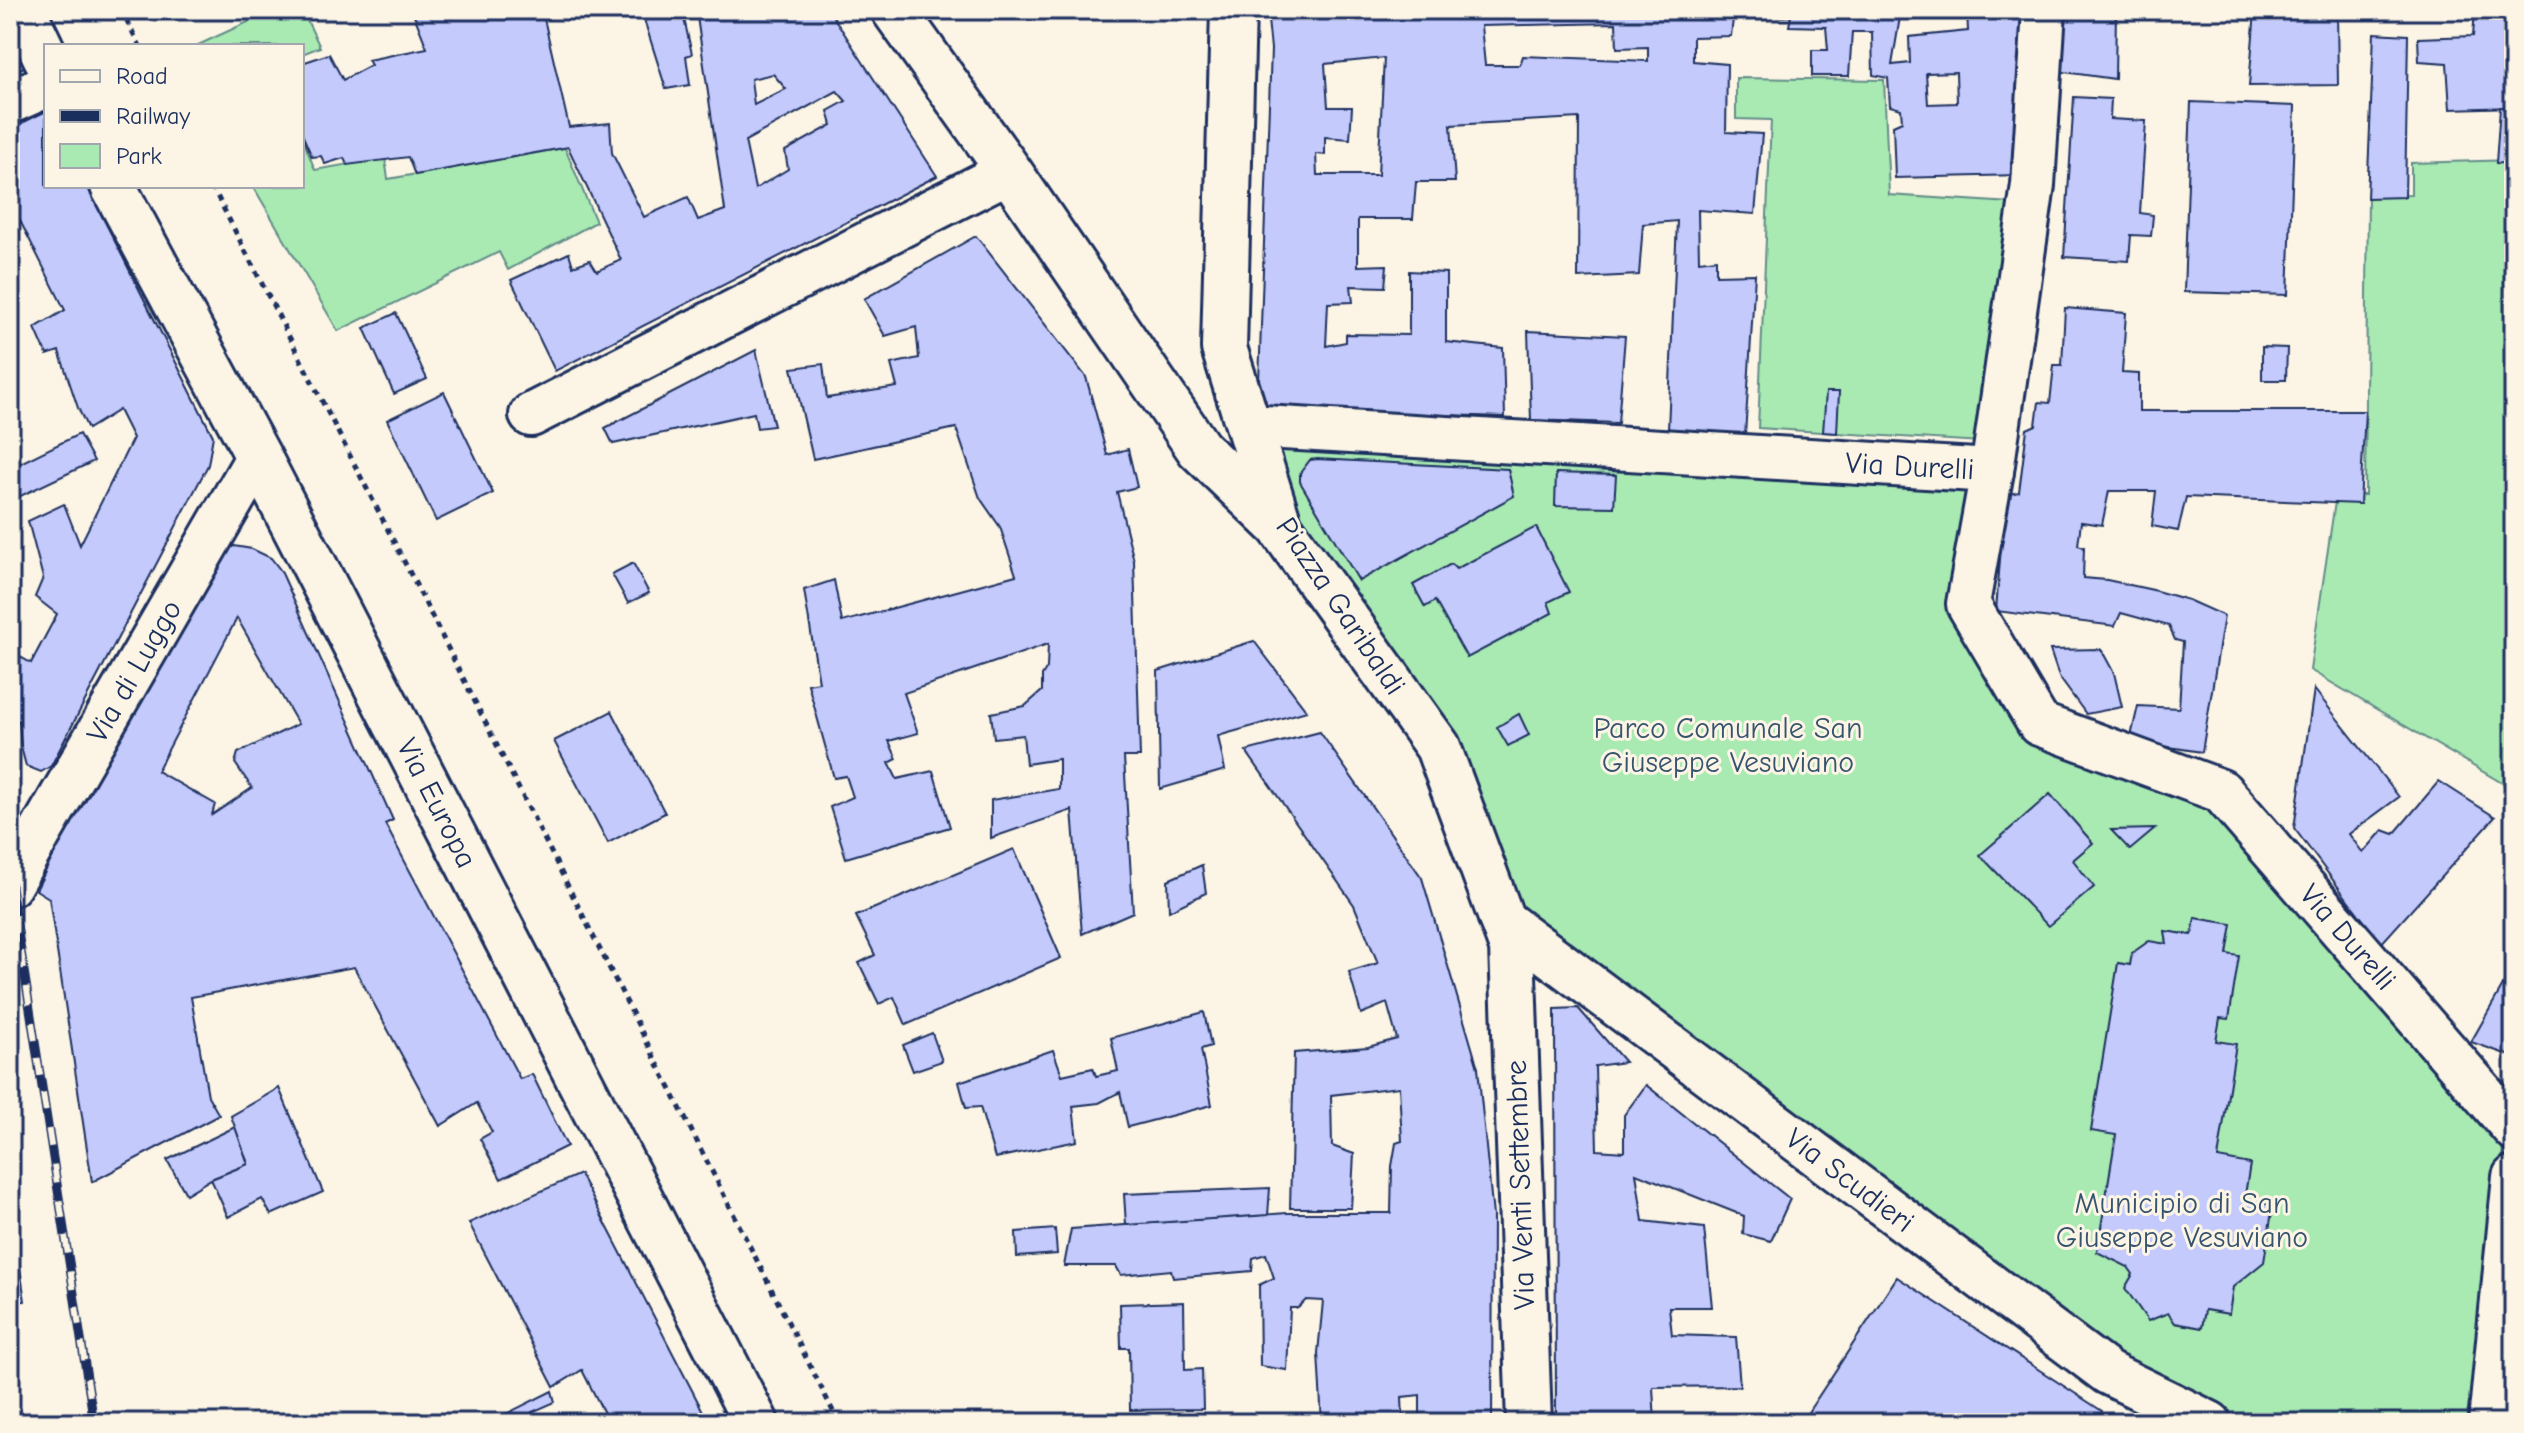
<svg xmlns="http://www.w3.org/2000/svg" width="2524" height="1433" font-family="'Comic Neue',sans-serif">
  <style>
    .green { fill: #a9eab3; stroke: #628c88; stroke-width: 2 }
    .building { fill: #c4cafc; stroke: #1b2f5e; stroke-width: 2; fill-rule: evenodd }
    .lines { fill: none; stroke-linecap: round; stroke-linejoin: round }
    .minor-casing { stroke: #1b2f5e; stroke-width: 48 }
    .secondary-casing { stroke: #1b2f5e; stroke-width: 50 }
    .path { stroke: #1b2f5e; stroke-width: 5; stroke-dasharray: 6 6; stroke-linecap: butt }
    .minor { stroke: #fcf5e5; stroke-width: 42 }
    .secondary { stroke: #fcf5e5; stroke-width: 44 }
    .rail-casing { stroke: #1b2f5e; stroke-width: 9 }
    .rail { stroke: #fcf5e5; stroke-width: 6; stroke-dasharray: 18; stroke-linecap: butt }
    .labels { text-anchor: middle; stroke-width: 6; stroke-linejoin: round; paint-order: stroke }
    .street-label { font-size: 30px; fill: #1b2f5e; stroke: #fcf5e5 }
    .park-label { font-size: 30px; fill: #37546f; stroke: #fcf5e5 }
  </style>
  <rect width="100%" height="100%" fill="#fcf5e5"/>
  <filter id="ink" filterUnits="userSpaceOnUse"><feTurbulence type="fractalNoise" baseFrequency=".0125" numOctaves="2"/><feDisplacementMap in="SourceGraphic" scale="16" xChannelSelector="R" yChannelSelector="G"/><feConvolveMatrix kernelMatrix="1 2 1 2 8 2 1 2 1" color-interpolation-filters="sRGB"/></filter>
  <g filter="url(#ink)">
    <g class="green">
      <path d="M 274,10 L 302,10 L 320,47 L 302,54 L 302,46 L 196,46 Z"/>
      <path d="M 1736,78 L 1884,80 L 1889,195 L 2011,203 L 1981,442 L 1758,428 L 1771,120 L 1736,119 Z"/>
      <path d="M 302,137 L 315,170 L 385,158 L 388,179 L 565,148 L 596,222 L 508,270 L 499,252 L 338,331 L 253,186 L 302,186 Z"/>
      <path d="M 2514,160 L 2514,790 L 2310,670 L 2336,495 L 2365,495 L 2368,195 L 2411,194 L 2411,163 Z"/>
      <path d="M 1268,441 L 1972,485 L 1948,607 L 2027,743 L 2217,807 L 2504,1138 L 2475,1423 L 2245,1423 L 2112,1359 L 1515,908 L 1299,526 Z"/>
    </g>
    <g class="building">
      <path d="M 412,10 L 542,10 L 569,127 L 610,123 L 612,153 L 644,217 L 688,197 L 698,220 L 725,210 L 696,10 L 829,10 L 937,176 L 555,371 L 511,280 L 569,253 L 573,266 L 590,260 L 597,271 L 621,260 L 568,147 L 415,175 L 408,157 L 347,165 L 344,158 L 325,164 L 321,156 L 312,157 L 302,134 L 302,63 L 329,54 L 343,80 L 371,65 L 368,60 L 427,48 ZM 773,74 L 786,89 L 754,105 L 751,79 ZM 837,91 L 846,101 L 828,111 L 832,125 L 785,151 L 788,169 L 755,189 L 745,141 Z"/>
      <path d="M 641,10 L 682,10 L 692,54 L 686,56 L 690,85 L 666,89 Z"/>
      <path d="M 1267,10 L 1921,10 L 1920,15 L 1900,17 L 1892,65 L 1910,63 L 1909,37 L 1968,31 L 1967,10 L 2027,10 L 2021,175 L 1895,178 L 1893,125 L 1902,121 L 1901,109 L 1890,106 L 1888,78 L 1873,75 L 1872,32 L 1852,32 L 1849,76 L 1812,76 L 1812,50 L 1828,50 L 1826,27 L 1789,26 L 1791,16 L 1733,19 L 1731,36 L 1693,37 L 1693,61 L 1727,64 L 1726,132 L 1762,134 L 1755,214 L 1698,210 L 1699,261 L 1716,259 L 1716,275 L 1755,274 L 1745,436 L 1668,430 L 1677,221 L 1643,224 L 1639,275 L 1578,278 L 1579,118 L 1451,125 L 1455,182 L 1416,182 L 1413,219 L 1358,219 L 1358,266 L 1387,265 L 1385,287 L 1351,286 L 1353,302 L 1328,303 L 1326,346 L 1346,342 L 1346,334 L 1409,335 L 1409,271 L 1446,273 L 1446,342 L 1503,348 L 1505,417 L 1258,409 L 1271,49 ZM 1616,23 L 1617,48 L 1648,47 L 1648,61 L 1523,56 L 1520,65 L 1485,65 L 1481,26 ZM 1384,58 L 1378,175 L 1317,175 L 1316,154 L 1325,155 L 1325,137 L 1350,139 L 1352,107 L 1328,107 L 1325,64 ZM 1956,72 L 1957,103 L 1928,104 L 1926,73 Z"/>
      <path d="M 2053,10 L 2116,10 L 2115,79 L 2049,70 Z"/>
      <path d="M 2255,10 L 2337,10 L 2338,85 L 2249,86 Z"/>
      <path d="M 2475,10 L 2514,10 L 2514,107 L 2450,109 L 2447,63 L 2419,61 L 2418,38 L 2473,36 Z"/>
      <path d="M 2374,33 L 2408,35 L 2405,197 L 2367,198 Z"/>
      <path d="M 10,35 L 26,66 L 10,74 Z"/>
      <path d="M 2074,97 L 2111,99 L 2110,119 L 2146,121 L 2140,213 L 2153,215 L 2151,236 L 2131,235 L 2129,261 L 2064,257 Z"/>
      <path d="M 2191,102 L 2295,106 L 2288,295 L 2184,292 Z"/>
      <path d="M 2500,107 L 2514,107 L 2514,164 L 2496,163 Z"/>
      <path d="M 46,111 L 46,186 L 87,186 L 213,436 L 208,465 L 51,766 L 41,772 L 26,766 L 21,747 L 19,721 L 10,719 L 10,687 L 13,688 L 10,651 L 31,663 L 57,614 L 35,597 L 43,578 L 28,521 L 64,504 L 80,545 L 133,438 L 119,410 L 88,429 L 78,408 L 59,351 L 47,355 L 35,328 L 65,310 L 10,201 L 10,129 Z"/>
      <path d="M 976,236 L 1086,377 L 1107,455 L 1128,449 L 1137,487 L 1117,492 L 1134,561 L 1140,757 L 1124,757 L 1133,912 L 1082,934 L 1072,810 L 991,838 L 991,800 L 1059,789 L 1059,759 L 1026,764 L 1023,735 L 994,738 L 991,713 L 1025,706 L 1042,691 L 1042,676 L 1047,668 L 1048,644 L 904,693 L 918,733 L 889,741 L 897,759 L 889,763 L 897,779 L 933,771 L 950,827 L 846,858 L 830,807 L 853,797 L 846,776 L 834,778 L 808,684 L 819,682 L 804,590 L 834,580 L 842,622 L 1016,575 L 1000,527 L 980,498 L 956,428 L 813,459 L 792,368 L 823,364 L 827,398 L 897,387 L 891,364 L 919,358 L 916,327 L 885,336 L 864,299 Z"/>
      <path d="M 2065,308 L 2126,313 L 2122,373 L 2139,374 L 2139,411 L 2365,411 L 2360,504 L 2186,497 L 2178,531 L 2152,526 L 2156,491 L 2109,491 L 2102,525 L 2081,522 L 2078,545 L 2084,547 L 2083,578 L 2107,580 L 2153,590 L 2188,600 L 2224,616 L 2202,752 L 2130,741 L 2138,706 L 2179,708 L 2183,642 L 2175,640 L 2169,626 L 2121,613 L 2115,626 L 1996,611 L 2005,495 L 2019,492 L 2027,429 L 2036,425 L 2039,402 L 2050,403 L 2054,365 L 2062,365 Z"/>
      <path d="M 396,313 L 427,379 L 394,394 L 364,328 Z"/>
      <path d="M 1528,331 L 1625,336 L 1618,423 L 1531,420 Z"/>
      <path d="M 2262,347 L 2287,348 L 2286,380 L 2262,380 Z"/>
      <path d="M 756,350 L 774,426 L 757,428 L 754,413 L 613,444 L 605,428 Z"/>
      <path d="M 444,392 L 493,493 L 436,521 L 387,420 Z"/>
      <path d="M 1826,392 L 1839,392 L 1837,433 L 1823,432 Z"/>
      <path d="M 79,434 L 94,461 L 10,501 L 10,468 Z"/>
      <path d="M 1317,459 L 1508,469 L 1514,496 L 1359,581 L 1300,482 L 1300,473 L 1310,460 Z"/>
      <path d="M 1556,473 L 1616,475 L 1614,507 L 1555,506 Z"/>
      <path d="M 1536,527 L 1569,592 L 1548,602 L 1552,613 L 1467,658 L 1435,601 L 1425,607 L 1413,585 L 1451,564 L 1456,569 Z"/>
      <path d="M 234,546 L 252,549 L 271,558 L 281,571 L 393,820 L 385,824 L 520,1079 L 532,1074 L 567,1146 L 501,1179 L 480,1139 L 492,1132 L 477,1103 L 440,1126 L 354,967 L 191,997 L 208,1096 L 219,1115 L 92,1182 L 49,898 L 36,890 L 195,573 L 211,555 ZM 237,618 L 298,724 L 238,753 L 235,763 L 252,788 L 212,815 L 215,804 L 157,771 Z"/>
      <path d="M 633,563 L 649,593 L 628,603 L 612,574 Z"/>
      <path d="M 1254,641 L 1307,711 L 1218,736 L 1225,770 L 1160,789 L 1158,671 Z"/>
      <path d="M 2101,649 L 2114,673 L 2122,707 L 2086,714 L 2059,677 L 2050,650 Z"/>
      <path d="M 2314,689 L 2399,797 L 2349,834 L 2363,853 L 2383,830 L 2394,834 L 2439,781 L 2495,817 L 2381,944 L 2294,828 Z"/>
      <path d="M 612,711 L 665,813 L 608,843 L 554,741 Z"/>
      <path d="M 1519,714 L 1529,735 L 1508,746 L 1497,727 Z"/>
      <path d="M 1320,732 L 1422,878 L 1478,1068 L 1493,1216 L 1492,1423 L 1420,1423 L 1420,1395 L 1402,1397 L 1403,1422 L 1418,1423 L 1322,1423 L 1318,1353 L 1323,1301 L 1306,1300 L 1298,1308 L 1290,1308 L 1287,1370 L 1260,1366 L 1259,1285 L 1274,1278 L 1266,1254 L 1253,1258 L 1252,1271 L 1173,1278 L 1171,1270 L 1121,1275 L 1116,1266 L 1064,1266 L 1071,1229 L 1287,1213 L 1391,1213 L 1392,1166 L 1396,1143 L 1402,1141 L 1399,1087 L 1331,1095 L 1332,1146 L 1354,1154 L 1351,1208 L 1290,1208 L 1294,1053 L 1368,1047 L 1397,1039 L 1387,1003 L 1361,1014 L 1349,972 L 1378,963 L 1354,905 L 1246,751 Z"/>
      <path d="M 2050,794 L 2093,843 L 2073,860 L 2094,887 L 2048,926 L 1980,855 Z"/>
      <path d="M 2155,829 L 2130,850 L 2111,830 Z"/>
      <path d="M 1014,849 L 1061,958 L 906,1025 L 894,997 L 879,1004 L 859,963 L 875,955 L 856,916 Z"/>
      <path d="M 1202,865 L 1206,893 L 1169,911 L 1168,880 Z"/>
      <path d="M 2195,918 L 2232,924 L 2227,954 L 2239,956 L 2229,1019 L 2220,1018 L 2216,1041 L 2236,1044 L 2218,1158 L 2250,1164 L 2244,1201 L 2273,1205 L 2264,1262 L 2233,1287 L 2229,1314 L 2205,1310 L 2202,1328 L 2175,1323 L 2168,1313 L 2148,1321 L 2125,1288 L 2133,1274 L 2128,1267 L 2097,1252 L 2116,1135 L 2091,1131 L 2118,963 L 2130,965 L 2132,953 L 2149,941 L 2167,944 L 2165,931 L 2192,935 Z"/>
      <path d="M 2514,966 L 2514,1057 L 2471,1042 Z"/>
      <path d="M 1578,1008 L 1625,1062 L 1595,1066 L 1597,1150 L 1624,1152 L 1624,1115 L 1646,1085 L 1790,1199 L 1771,1241 L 1743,1234 L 1744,1216 L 1636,1173 L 1643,1221 L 1704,1228 L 1712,1307 L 1669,1307 L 1672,1335 L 1736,1337 L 1740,1386 L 1653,1387 L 1655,1423 L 1556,1423 L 1555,1009 Z"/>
      <path d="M 1204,1012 L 1211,1046 L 1201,1049 L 1212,1105 L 1128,1127 L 1120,1092 L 1099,1103 L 1073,1106 L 1077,1141 L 995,1158 L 980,1107 L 966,1108 L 959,1082 L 1053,1050 L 1062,1075 L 1093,1068 L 1096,1076 L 1118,1071 L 1111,1038 Z"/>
      <path d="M 932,1033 L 942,1061 L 913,1071 L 903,1045 Z"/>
      <path d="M 279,1088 L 323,1192 L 271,1215 L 262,1199 L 228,1217 L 211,1179 L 248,1164 L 231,1116 Z"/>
      <path d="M 235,1127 L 248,1164 L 211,1179 L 186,1194 L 167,1160 Z"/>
      <path d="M 580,1174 L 709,1423 L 609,1423 L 582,1370 L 554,1387 L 469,1223 Z"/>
      <path d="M 1270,1188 L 1268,1215 L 1126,1225 L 1124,1194 Z"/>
      <path d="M 1055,1229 L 1057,1254 L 1017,1257 L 1016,1232 Z"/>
      <path d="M 20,1268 L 25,1301 L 10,1303 L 10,1270 Z"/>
      <path d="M 1897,1277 L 2102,1411 L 2095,1423 L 1801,1423 Z"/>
      <path d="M 1184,1302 L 1185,1370 L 1202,1369 L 1203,1409 L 1130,1410 L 1129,1348 L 1121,1348 L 1120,1304 Z"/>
      <path d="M 552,1391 L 555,1402 L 532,1412 L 533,1418 L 525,1423 L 488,1423 Z"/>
    </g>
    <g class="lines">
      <g class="minor-casing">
        <g id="minor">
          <path d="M 10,102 L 46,86"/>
          <path d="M 531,415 L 1009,171"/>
          <path d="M 1249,426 L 1992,471 L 1968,604 L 2039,724 L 2221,791 L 2514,1129"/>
          <path d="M 1992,471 L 2033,185 L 2044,10"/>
          <path d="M 10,885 L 258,456"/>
          <path d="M 1500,918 L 2108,1373 L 2210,1423"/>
          <path d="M 2490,1423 L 2514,1177"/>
        </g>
      </g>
      <g class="secondary-casing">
        <g id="secondary">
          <path d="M 23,10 L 46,58"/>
          <path d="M 894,10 L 1009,171 L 1199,449 L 1276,523"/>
          <path d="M 1233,10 L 1224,348 L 1280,527 L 1438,747 L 1512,947 L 1529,1423"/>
          <path d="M 113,186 L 258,456 L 756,1423"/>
        </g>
      </g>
      <g class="path">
        <path d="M 121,10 L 140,46"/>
        <path d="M 212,186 L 409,571 L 839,1423"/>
      </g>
      <use href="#minor" class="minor"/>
      <use href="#secondary" class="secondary"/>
      <g class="rail-casing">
        <path id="rail" d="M 10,880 L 94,1423"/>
      </g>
      <use href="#rail" class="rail"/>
    </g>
  </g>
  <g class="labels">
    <g class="street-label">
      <text transform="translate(1910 466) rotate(3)" y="10">Via Durelli</text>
      <text transform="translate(1341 606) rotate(56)" y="10">Piazza Garibaldi</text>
      <text transform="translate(134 671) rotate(-60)" y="10">Via di Luggo</text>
      <text transform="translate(437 803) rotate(63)" y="10">Via Europa</text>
      <text transform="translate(2348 937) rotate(49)" y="10">Via Durelli</text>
      <text transform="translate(1850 1180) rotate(37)" y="10">Via Scudieri</text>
      <text transform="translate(1520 1185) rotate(-92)" y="10">Via Venti Settembre</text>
    </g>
    <g class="park-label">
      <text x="1728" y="738">Parco Comunale San<tspan x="1728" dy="34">Giuseppe Vesuviano</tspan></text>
      <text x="2182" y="1213">Municipio di San<tspan x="2182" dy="34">Giuseppe Vesuviano</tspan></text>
    </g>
  </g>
  <rect width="2524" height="1433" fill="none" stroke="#fcf5e5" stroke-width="40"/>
  <rect x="20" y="20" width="2484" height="1393" fill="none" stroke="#1b2f5e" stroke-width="3" filter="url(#ink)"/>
  <rect x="44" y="44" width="260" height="144" fill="#fcf5e5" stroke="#a2a6af" stroke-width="2"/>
  <rect x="60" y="70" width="40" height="12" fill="#fcf5e5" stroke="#a2a6af" stroke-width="2"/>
  <text x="116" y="84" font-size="24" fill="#1b2f5e">Road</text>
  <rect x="60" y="110" width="40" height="12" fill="#1b2f5e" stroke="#a2a6af" stroke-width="2"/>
  <text x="116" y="124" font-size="24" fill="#1b2f5e">Railway</text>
  <rect x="60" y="144" width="40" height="24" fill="#a9eab3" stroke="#a2a6af" stroke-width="2"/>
  <text x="116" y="164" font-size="24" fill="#1b2f5e">Park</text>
</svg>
